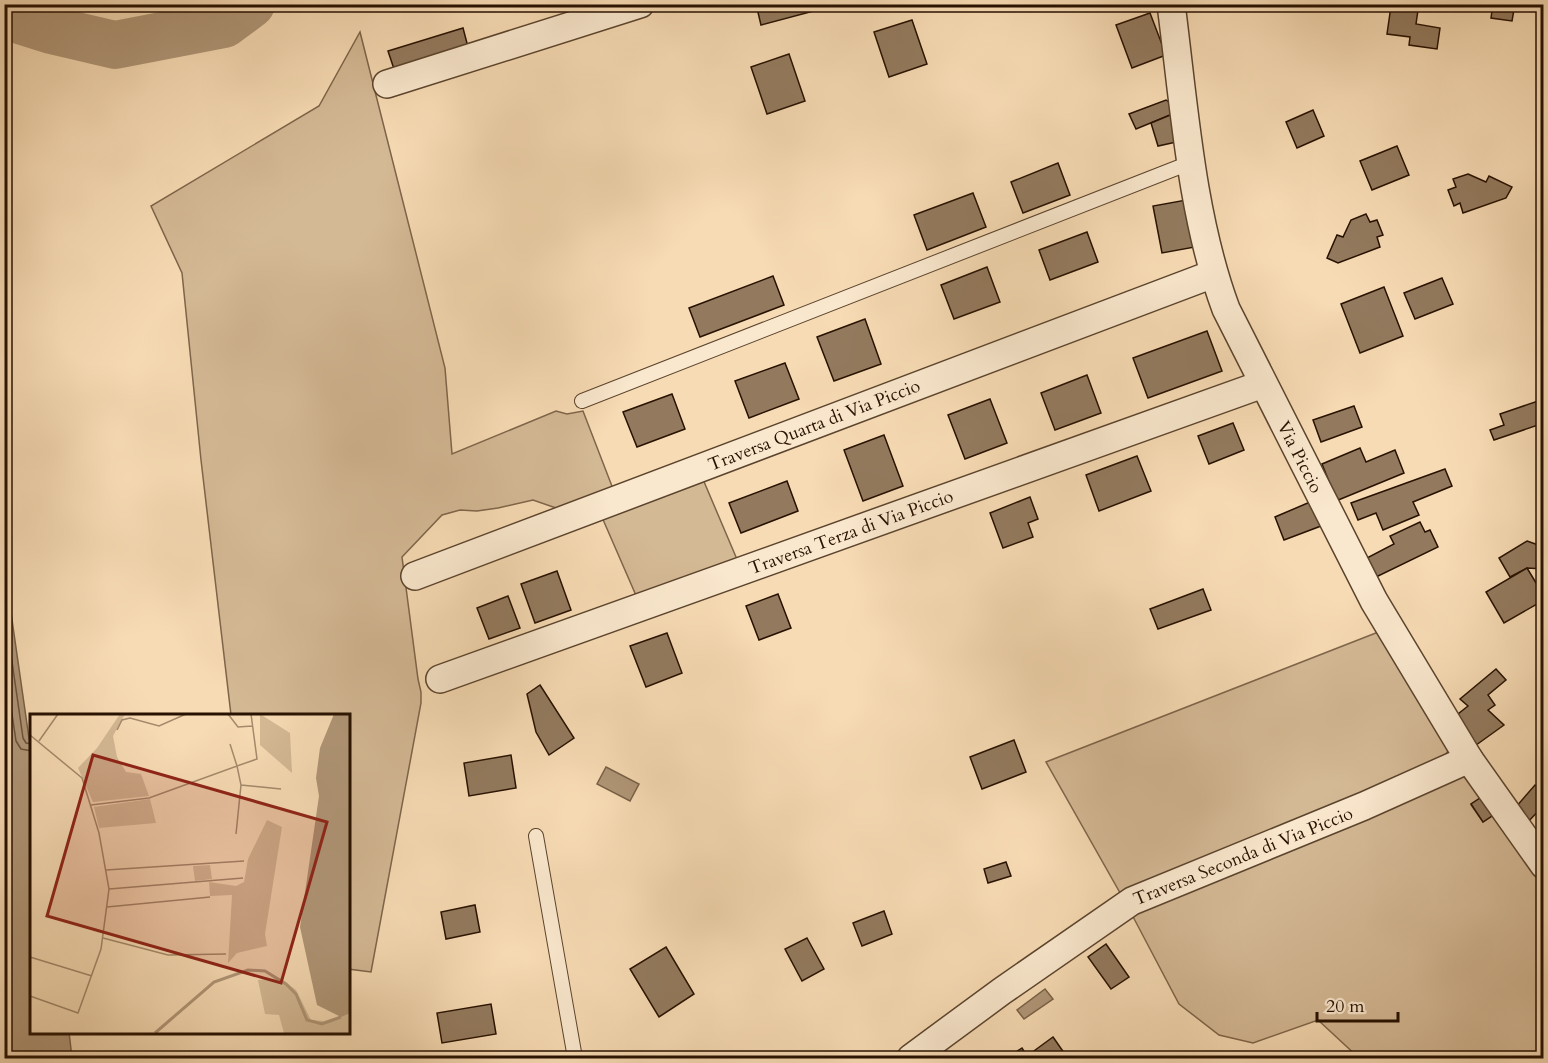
<svg xmlns="http://www.w3.org/2000/svg" width="1548" height="1063" font-family="Cardo,serif">
  <style>
    .green { fill: #d4b995; stroke: #7e654a; stroke-width: 1.5 }
    .water { fill: #b09677; stroke: #796147; stroke-width: 1.5 }
    .lines { fill: none; stroke-linecap: round; stroke-linejoin: round }
    .shore { stroke: #6c543c; stroke-width: 1.5 }
    .river { stroke: #b09677; stroke-width: 48 }
    .building { fill: #937a5e; stroke: #271100; stroke-width: 1.5 }
    .service-casing { stroke: #5b442d; stroke-width: 16 }
    .minor-casing { stroke: #5b442d; stroke-width: 30 }
    .service { stroke: #fae8ce; stroke-width: 14 }
    .minor { stroke: #fae8ce; stroke-width: 27 }
    .labels { text-anchor: middle; stroke-width: 4.5; stroke-linejoin: round; paint-order: stroke }
    .street-label { font-size: 18px; fill: #271100; stroke: #fae8ce }
    .inset-river { fill: none; stroke: #b09677; stroke-width: 3 }
    .inset-road { fill: none; stroke: #a48a6c; stroke-width: 1.5 }
    .view { fill: #8f2418; fill-opacity: 0.15; stroke: #8f2418; stroke-width: 3 }
    .inset-edge { fill: none; stroke: #271100; stroke-width: 3 }
  </style>
  <rect width="100%" height="100%" fill="#f7dbb4"/>
  <filter id="stains"><feTurbulence type="fractalNoise" baseFrequency=".00333" numOctaves="4"/><feColorMatrix values="0 0 0 0 .2 0 0 0 0 .09 0 0 0 0 .02 0 0 0 .5 -.17"/></filter>
  <radialGradient id="worn" r=".72"><stop offset=".6" stop-color="#630" stop-opacity="0"/><stop offset="1" stop-color="#630" stop-opacity=".3"/></radialGradient>
  <g class="green">
    <path d="M 4,5 L 5,4 L 86,5 L 17,30 L 5,26 Z"/>
    <path d="M 360,32 L 445,368 L 452,454 L 556,411 L 567,414 L 583,411 L 615,494 L 572,508 L 556,508 L 533,500 L 498,508 L 477,511 L 460,510 L 442,515 L 402,557 L 418,679 L 421,692 L 421,703 L 371,972 L 348,969 L 348,715 L 231,715 L 201,460 L 182,273 L 151,206 L 319,106 Z"/>
    <path d="M 702,477 L 739,564 L 638,600 L 601,515 Z"/>
    <path d="M 1381,631 L 1450,748 L 1440,763 L 1123,898 L 1046,762 Z"/>
    <path d="M 1461,776 L 1476,781 L 1486,794 L 1471,805 L 1483,822 L 1498,812 L 1543,884 L 1543,1058 L 1359,1058 L 1318,1020 L 1253,1043 L 1219,1035 L 1179,1004 L 1130,911 Z"/>
  </g>
  <g class="water">
    <path d="M 4,564 L 32,759 L 32,1032 L 69,1032 L 72,1058 L 5,1058 Z"/>
    <path d="M 606,767 L 639,784 L 630,801 L 597,784 Z"/>
    <path d="M 1045,989 L 1053,999 L 1024,1019 L 1017,1010 Z"/>
  </g>
  <g class="lines">
    <g class="shore">
      <path d="M 4,606 L 23,738 L 26,743 L 32,744"/>
      <path d="M 4,660 L 16,741 L 21,749 L 32,751"/>
    </g>
    <path class="river" d="M 4,15 L 51,30 L 115,45 L 224,24 L 251,4"/>
  </g>
  <g class="building">
    <path d="M 756,4 L 824,4 L 825,8 L 761,25 Z"/>
    <path d="M 1493,4 L 1515,4 L 1512,21 L 1491,18 Z"/>
    <path d="M 1391,6 L 1418,10 L 1416,24 L 1440,28 L 1437,49 L 1409,45 L 1410,37 L 1387,34 Z"/>
    <path d="M 1150,13 L 1166,55 L 1132,68 L 1116,25 Z"/>
    <path d="M 912,20 L 927,64 L 889,77 L 874,32 Z"/>
    <path d="M 463,28 L 468,47 L 394,69 L 388,51 Z"/>
    <path d="M 789,54 L 805,101 L 767,114 L 751,67 Z"/>
    <path d="M 1166,100 L 1175,106 L 1175,113 L 1136,129 L 1129,114 Z"/>
    <path d="M 1313,110 L 1324,136 L 1297,148 L 1286,122 Z"/>
    <path d="M 1175,113 L 1181,141 L 1158,146 L 1151,123 Z"/>
    <path d="M 1397,146 L 1409,175 L 1372,190 L 1360,161 Z"/>
    <path d="M 1058,163 L 1070,195 L 1023,213 L 1011,182 Z"/>
    <path d="M 1468,174 L 1486,182 L 1489,176 L 1512,187 L 1506,198 L 1463,213 L 1460,203 L 1454,206 L 1448,190 L 1456,187 L 1453,179 Z"/>
    <path d="M 973,193 L 986,227 L 927,250 L 914,215 Z"/>
    <path d="M 1186,200 L 1195,247 L 1162,253 L 1153,206 Z"/>
    <path d="M 1366,214 L 1370,222 L 1377,220 L 1383,235 L 1377,237 L 1380,247 L 1338,263 L 1327,258 L 1337,235 L 1343,237 L 1351,220 Z"/>
    <path d="M 1087,232 L 1098,262 L 1050,280 L 1039,250 Z"/>
    <path d="M 987,267 L 1000,302 L 954,319 L 941,285 Z"/>
    <path d="M 773,276 L 784,305 L 700,337 L 689,308 Z"/>
    <path d="M 1442,278 L 1453,304 L 1415,319 L 1404,293 Z"/>
    <path d="M 1384,287 L 1403,336 L 1360,353 L 1341,304 Z"/>
    <path d="M 865,319 L 881,364 L 834,381 L 817,337 Z"/>
    <path d="M 1207,331 L 1222,371 L 1148,398 L 1133,358 Z"/>
    <path d="M 785,363 L 799,399 L 749,418 L 735,381 Z"/>
    <path d="M 1087,375 L 1101,413 L 1055,430 L 1041,393 Z"/>
    <path d="M 672,394 L 685,429 L 637,447 L 623,412 Z"/>
    <path d="M 990,399 L 1007,443 L 965,459 L 948,415 Z"/>
    <path d="M 1544,399 L 1544,423 L 1494,440 L 1490,430 L 1504,425 L 1500,414 Z"/>
    <path d="M 1354,406 L 1362,427 L 1321,442 L 1313,420 Z"/>
    <path d="M 1233,423 L 1244,450 L 1209,464 L 1198,436 Z"/>
    <path d="M 884,435 L 903,486 L 863,501 L 844,450 Z"/>
    <path d="M 1360,448 L 1366,462 L 1395,450 L 1404,473 L 1331,503 L 1324,486 L 1330,484 L 1322,464 Z"/>
    <path d="M 1137,456 L 1151,491 L 1099,511 L 1086,475 Z"/>
    <path d="M 1445,469 L 1452,486 L 1413,502 L 1419,515 L 1383,530 L 1376,513 L 1358,520 L 1351,503 Z"/>
    <path d="M 787,481 L 798,511 L 741,533 L 729,503 Z"/>
    <path d="M 1030,497 L 1038,519 L 1028,523 L 1033,537 L 1003,548 L 990,513 Z"/>
    <path d="M 1310,502 L 1321,526 L 1284,540 L 1275,517 Z"/>
    <path d="M 1420,522 L 1425,532 L 1430,530 L 1438,547 L 1372,579 L 1363,560 L 1394,544 L 1390,536 Z"/>
    <path d="M 1527,541 L 1544,547 L 1544,569 L 1527,568 L 1510,577 L 1499,558 Z"/>
    <path d="M 1527,568 L 1544,596 L 1544,600 L 1504,623 L 1486,592 Z"/>
    <path d="M 557,571 L 571,610 L 535,623 L 521,584 Z"/>
    <path d="M 1203,589 L 1211,610 L 1158,629 L 1150,609 Z"/>
    <path d="M 778,594 L 791,628 L 759,640 L 746,606 Z"/>
    <path d="M 508,596 L 520,628 L 489,639 L 477,608 Z"/>
    <path d="M 667,633 L 682,673 L 646,687 L 630,646 Z"/>
    <path d="M 1496,669 L 1506,680 L 1488,695 L 1495,705 L 1488,710 L 1504,725 L 1472,748 L 1453,718 L 1468,706 L 1460,699 Z"/>
    <path d="M 540,685 L 574,738 L 549,755 L 536,732 L 527,694 Z"/>
    <path d="M 1014,740 L 1026,772 L 982,789 L 970,757 Z"/>
    <path d="M 511,755 L 516,788 L 469,796 L 464,763 Z"/>
    <path d="M 1535,785 L 1544,793 L 1544,805 L 1526,824 L 1515,808 Z"/>
    <path d="M 1486,794 L 1498,812 L 1483,822 L 1471,804 Z"/>
    <path d="M 1006,862 L 1011,876 L 988,883 L 984,869 Z"/>
    <path d="M 475,905 L 480,932 L 446,939 L 441,912 Z"/>
    <path d="M 884,911 L 892,934 L 862,946 L 853,923 Z"/>
    <path d="M 807,938 L 824,969 L 802,981 L 785,949 Z"/>
    <path d="M 1106,944 L 1129,977 L 1111,989 L 1088,957 Z"/>
    <path d="M 666,947 L 694,994 L 659,1017 L 630,969 Z"/>
    <path d="M 491,1004 L 496,1034 L 442,1043 L 437,1013 Z"/>
    <path d="M 1053,1037 L 1067,1057 L 1065,1058 L 1007,1058 L 1022,1048 L 1027,1056 Z"/>
  </g>
  <g class="lines">
    <g class="service-casing">
      <g id="service">
        <path d="M 582,401 L 1192,162"/>
        <path d="M 536,836 L 575,1058"/>
      </g>
    </g>
    <g class="minor-casing">
      <g id="minor">
        <path d="M 1171,4 C 1184,104 1191,215 1226,309 L 1374,601 L 1469,759 L 1544,865"/>
        <path d="M 387,84 L 640,4"/>
        <path d="M 415,576 L 1213,274"/>
        <path d="M 440,679 L 1263,384"/>
        <path d="M 911,1058 L 1002,991 L 1132,901 L 1364,806 L 1469,759"/>
      </g>
    </g>
    <use href="#service" class="service"/>
    <use href="#minor" class="minor"/>
  </g>
  <g class="labels">
    <g class="street-label">
      <text transform="translate(814 425) rotate(-21)" y="6">Traversa Quarta di Via Piccio</text>
      <text transform="translate(1300 457) rotate(63)" y="6">Via Piccio</text>
      <text transform="translate(851 532) rotate(-20)" y="6">Traversa Terza di Via Piccio</text>
      <text transform="translate(1243 856) rotate(-22)" y="6">Traversa Seconda di Via Piccio</text>
    </g>
  </g>
  <g transform="translate(30 714)">
    <rect width="320" height="320" fill="#f7dbb4"/>
    <path d="M 90,0 L 95,0 L 83,22 L 87,43 L 96,58 L 111,60 L 119,82 L 63,88 L 48,54 L 67,34 ZM 230,0 L 260,19 L 262,59 L 230,31 ZM 120,85 L 126,109 L 69,114 L 64,93 ZM 237,106 L 252,113 L 235,220 L 237,232 L 207,239 L 198,249 L 202,181 L 180,182 L 179,168 L 206,172 L 214,168 L 218,145 ZM 180,151 L 182,165 L 165,167 L 163,152 ZM 250,264 L 266,276 L 281,306 L 294,307 L 319,299 L 319,319 L 254,319 L 249,301 L 235,300 L 228,266 Z" fill="#d4b995"/>
    <path d="M 304,0 L 320,1 L 320,299 L 311,303 L 287,291 L 270,213 L 289,82 L 286,64 L 290,34 Z" fill="#b09677"/>
    <path class="inset-river" d="M 125,319 L 184,268 L 218,256 L 235,257 L 256,270 L 266,280 L 277,306 L 292,310 L 311,303"/>
    <path class="inset-road" d="M 198,0 L 208,13 L 222,12M 87,16 L 92,6 L 100,4 L 129,12 L 156,0M 0,21 L 52,64 L 69,119 L 79,175 L 71,235 L 48,299 L 0,282M 9,27 L 28,0M 200,30 L 207,52 L 227,45 L 221,0M 211,71 L 251,75M 61,91 L 119,84 L 207,52 L 211,71 L 206,120M 76,156 L 214,147M 79,175 L 213,164M 77,193 L 180,183M 73,224 L 138,241 L 196,240M 0,243 L 62,262"/>
    <path class="view" d="M 63,41 L 297,108 L 251,269 L 17,202 Z"/>
    <rect width="320" height="320" class="inset-edge"/>
  </g>
  <rect width="1548" height="1063" fill="none" stroke="#f7dbb4" stroke-width="24"/>
  <rect x="6" y="6" width="1536" height="1051" fill="none" stroke="#271100" stroke-width="3"/>
  <rect x="12" y="12" width="1524" height="1039" fill="none" stroke="#271100" stroke-width="1.5"/>
  <path d="M1317 1012v9h81v-9" fill="none" stroke="#271100" stroke-width="3"/>
  <text x="1326" y="1012" font-size="18" fill="#271100" stroke="#fae8ce" stroke-width="4.5" paint-order="stroke">20 m</text>
  <rect width="100%" height="100%" filter="url(#stains)"/>
  <rect width="100%" height="100%" fill="url(#worn)"/>
</svg>
